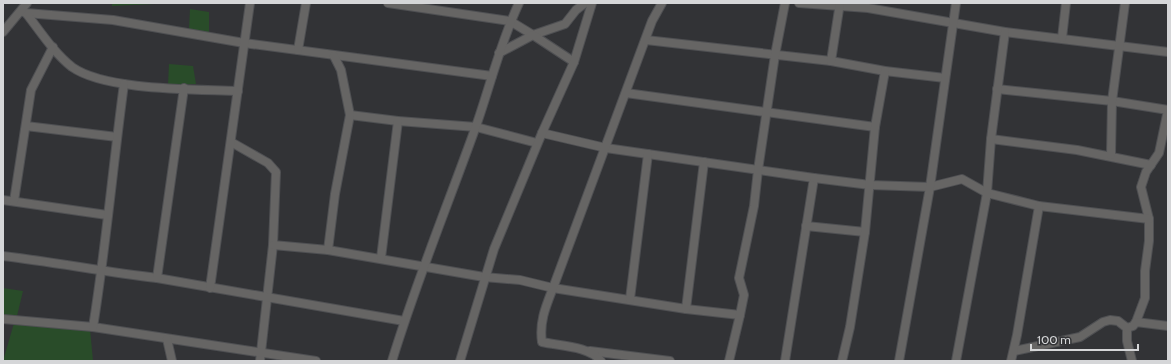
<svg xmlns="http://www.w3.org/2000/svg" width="1171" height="364" font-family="Cabin,sans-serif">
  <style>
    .green { fill: #294c29 }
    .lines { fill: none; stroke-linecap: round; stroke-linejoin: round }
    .minor-casing { stroke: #4f5053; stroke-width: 10 }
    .minor { stroke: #666564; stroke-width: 8 }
  </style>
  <rect width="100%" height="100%" fill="#323336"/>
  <g class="green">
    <path d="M 112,3 L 176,3 L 112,6 Z"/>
    <path d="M 190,9 L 209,12 L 209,33 L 189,29 Z"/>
    <path d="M 169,64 L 193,66 L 196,84 L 168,85 Z"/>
    <path d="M 3,288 L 23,291 L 17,316 L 3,315 Z"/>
    <path d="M 14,323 L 90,329 L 93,361 L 3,361 Z"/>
  </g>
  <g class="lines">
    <g class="minor-casing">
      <g id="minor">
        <path d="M 388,3 L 510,21 L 533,35 L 565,24 L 576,10 L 585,3"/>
        <path d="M 799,3 L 868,8 L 1005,32 L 1168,52"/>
        <path d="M 21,11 L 26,13 L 113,20 L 244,43 L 492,76"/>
        <path d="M 26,13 C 40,31 54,53 72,67 C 106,91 196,89 238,91"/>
        <path d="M 3,32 L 27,3"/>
        <path d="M 1062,38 L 1066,3"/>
        <path d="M 646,40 L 831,61 L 885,71 L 945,78"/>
        <path d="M 298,50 L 306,3"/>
        <path d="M 499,53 L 533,35 L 574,62"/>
        <path d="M 831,61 L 840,3"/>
        <path d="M 997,89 L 1112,101 L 1168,110 L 1159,153 L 1146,172 L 1141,187 L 1149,219 L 1149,241 L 1145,271 L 1145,298 L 1136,322"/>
        <path d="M 626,93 L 875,127"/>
        <path d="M 350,115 L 398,121 L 476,127 L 537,143"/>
        <path d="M 26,126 L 117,137"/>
        <path d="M 542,133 L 606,148 L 814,178 L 785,361"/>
        <path d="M 991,139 L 1077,150 L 1151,165"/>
        <path d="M 231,142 L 268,163 L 276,172 L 273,245 L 260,361"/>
        <path d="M 1111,155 L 1112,101 L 1125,3"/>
        <path d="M 814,178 L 870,185 L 930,187 L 962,179 L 987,193 L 1039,206 L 1149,219"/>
        <path d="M 3,200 L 107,215"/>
        <path d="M 14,201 L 31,90 L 53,47"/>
        <path d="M 806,226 L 865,232"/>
        <path d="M 273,245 L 328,250 L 484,277 L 520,280 L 553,288 L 686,309 L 740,315"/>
        <path d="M 328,250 L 335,194 L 350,115 L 341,70 L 334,56"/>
        <path d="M 3,256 C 54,262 105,272 157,278 L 404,321"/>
        <path d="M 381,258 L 398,121"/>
        <path d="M 157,278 L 184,88"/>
        <path d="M 210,288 L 250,3"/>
        <path d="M 630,299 L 648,154"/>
        <path d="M 686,309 L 704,162"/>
        <path d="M 3,319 L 93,327 L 316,361"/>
        <path d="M 93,327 C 106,247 113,165 124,84"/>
        <path d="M 1127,328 L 1127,341 L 1132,361"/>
        <path d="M 167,339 L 172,361"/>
        <path d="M 590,351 L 670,361"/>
        <path d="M 1014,351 L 1080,337 L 1103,322 L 1110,320 L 1118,321 L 1127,328 L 1133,326 L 1136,322 L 1168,326"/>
        <path d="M 392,361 C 416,282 447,207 475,129 C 490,87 500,43 519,3"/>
        <path d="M 460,361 L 494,249 L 542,133 L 574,62 L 592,3"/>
        <path d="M 601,361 C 589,346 560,346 542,342 C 539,322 546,306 553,288 L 652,21 L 662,3"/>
        <path d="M 729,361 L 740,315 L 744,295 L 739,278 L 754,206 L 758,170 L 775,55 L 785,3"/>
        <path d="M 842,361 L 850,327 L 865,232 L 875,127 L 885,71"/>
        <path d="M 899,361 L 930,187 L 956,3"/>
        <path d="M 956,361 L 987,193 L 991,139 L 1005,32"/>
        <path d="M 1011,361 L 1017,335 L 1039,206"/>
      </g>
    </g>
    <use href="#minor" class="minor"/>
  </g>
  <rect width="1171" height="364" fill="none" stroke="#d5d6d8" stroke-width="8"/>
  <path d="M1031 344v6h107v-6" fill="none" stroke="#d5d6d8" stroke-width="2"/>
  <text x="1037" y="344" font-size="12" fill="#d5d6d8" stroke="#323336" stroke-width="3" paint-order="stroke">100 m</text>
</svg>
